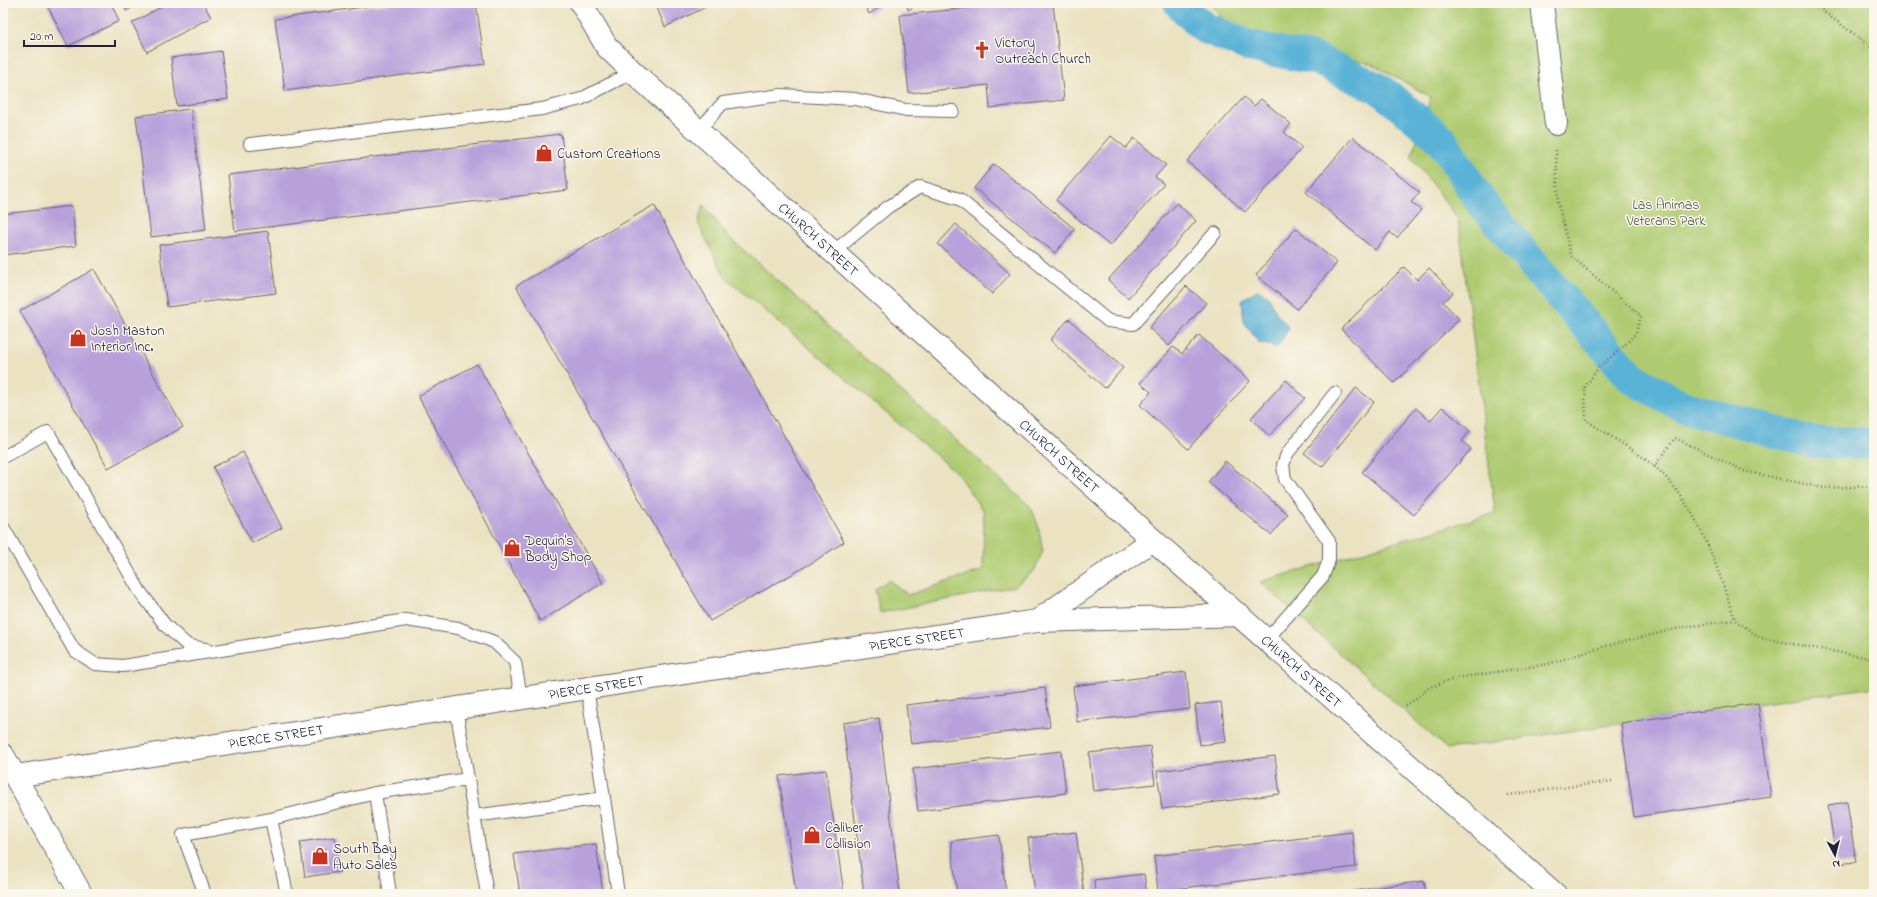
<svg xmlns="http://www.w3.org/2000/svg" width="1877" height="897" font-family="'Indie Flower',sans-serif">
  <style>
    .green { fill: #afcb71; stroke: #687656 }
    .water { fill: #5ab2d7; stroke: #3e6a89 }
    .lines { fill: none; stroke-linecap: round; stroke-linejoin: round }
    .canal { stroke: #5ab2d7; stroke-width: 32 }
    .building { fill: #b8a1db }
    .lane-casing { stroke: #68656a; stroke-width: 14 }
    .street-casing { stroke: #68656a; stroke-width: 24 }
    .secondary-casing { stroke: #68656a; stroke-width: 24 }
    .primary-casing { stroke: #68656a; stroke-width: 24 }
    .path { stroke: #68656a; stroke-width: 2.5; stroke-dasharray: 1 3; stroke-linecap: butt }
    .lane { stroke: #fff; stroke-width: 12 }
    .street { stroke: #fff; stroke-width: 22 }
    .secondary { stroke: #fff; stroke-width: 22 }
    .primary { stroke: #fff; stroke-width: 22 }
    .labels { text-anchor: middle; stroke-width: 3; stroke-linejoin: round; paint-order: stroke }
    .poi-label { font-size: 14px; fill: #22223b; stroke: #fbf7ec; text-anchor: start }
    .park-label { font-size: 14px; fill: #4c554b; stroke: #fbf7ec }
    .street-label { font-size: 14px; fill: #22223b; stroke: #fbf7ec }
  </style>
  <rect width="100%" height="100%" fill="#fbf7ec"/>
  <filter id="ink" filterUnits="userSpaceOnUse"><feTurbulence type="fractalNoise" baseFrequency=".025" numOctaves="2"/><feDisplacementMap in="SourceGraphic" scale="8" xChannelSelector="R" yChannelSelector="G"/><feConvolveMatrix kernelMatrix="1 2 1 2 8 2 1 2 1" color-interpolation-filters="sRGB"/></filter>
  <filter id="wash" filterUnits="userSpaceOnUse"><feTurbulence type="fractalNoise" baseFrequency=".012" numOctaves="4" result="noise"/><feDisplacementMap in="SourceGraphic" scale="16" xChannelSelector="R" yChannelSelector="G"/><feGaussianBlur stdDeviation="0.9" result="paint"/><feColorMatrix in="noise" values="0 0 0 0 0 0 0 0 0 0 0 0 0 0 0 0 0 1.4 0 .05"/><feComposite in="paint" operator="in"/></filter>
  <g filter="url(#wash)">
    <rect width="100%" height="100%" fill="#eae2c1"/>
    <g class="green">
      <path d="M 1210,3 L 1874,3 L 1874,687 L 1447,749 L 1260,582 L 1495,513 L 1458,218 L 1411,157 L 1431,97 L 1372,64 L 1257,37 L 1223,20 Z"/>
      <path d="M 703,205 L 730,238 L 1031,507 L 1038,525 L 1043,551 L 1034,571 L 1015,586 L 880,613 L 875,589 L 889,580 L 908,595 L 983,570 L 984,512 L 956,472 L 725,277 L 698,223 Z"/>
    </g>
    <path class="water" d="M 1257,290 L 1268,296 L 1277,314 L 1289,328 L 1277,347 L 1259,343 L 1244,322 L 1242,300 Z"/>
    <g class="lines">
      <path class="canal" d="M 1179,3 L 1203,27 L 1249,46 L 1316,59 L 1381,90 L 1441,139 L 1479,199 L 1538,270 L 1632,378 L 1684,407 L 1812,442 L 1874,443"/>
    </g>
    <g id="blocks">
      <g class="building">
        <path d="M 46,3 L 111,3 L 119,21 L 68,46 Z"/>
        <path d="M 122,3 L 140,3 L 126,11 Z"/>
        <path d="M 168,3 L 203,3 L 211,17 L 147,52 L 132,23 Z"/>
        <path d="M 393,3 L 476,3 L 485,64 L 285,91 L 275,19 Z"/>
        <path d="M 655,3 L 714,3 L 665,27 Z"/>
        <path d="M 864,3 L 887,3 L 869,14 Z"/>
        <path d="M 906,3 L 920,3 L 908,10 Z"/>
        <path d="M 1018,3 L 1053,3 L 1064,100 L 990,108 L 988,85 L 909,93 L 900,15 Z"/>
        <path d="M 221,51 L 228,99 L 177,106 L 171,58 Z"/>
        <path d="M 1244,97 L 1254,106 L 1261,99 L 1291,124 L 1284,132 L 1302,148 L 1245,212 L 1187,161 Z"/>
        <path d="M 191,109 L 206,230 L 151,237 L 136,116 Z"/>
        <path d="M 561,134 L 568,190 L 235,231 L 228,175 Z"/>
        <path d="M 1111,136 L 1126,148 L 1134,138 L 1166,165 L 1155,177 L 1164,184 L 1110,246 L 1056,200 Z"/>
        <path d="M 1353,137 L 1420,193 L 1411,202 L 1421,210 L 1397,238 L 1390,232 L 1375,250 L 1306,192 Z"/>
        <path d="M 994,164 L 1075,229 L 1055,253 L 974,188 Z"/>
        <path d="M 1177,203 L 1196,221 L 1128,298 L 1108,280 Z"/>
        <path d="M 654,205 L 844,542 L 815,561 L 710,621 L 516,286 Z"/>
        <path d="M 72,206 L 76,246 L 3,255 L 3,214 Z"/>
        <path d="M 956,224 L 1010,274 L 992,294 L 938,244 Z"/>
        <path d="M 1296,228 L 1337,263 L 1297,309 L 1256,275 Z"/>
        <path d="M 268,231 L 276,293 L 167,307 L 159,245 Z"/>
        <path d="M 1404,267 L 1417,280 L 1429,268 L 1453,293 L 1443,302 L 1459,319 L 1394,383 L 1341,329 Z"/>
        <path d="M 94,269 L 183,427 L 108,468 L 20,311 Z"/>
        <path d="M 1186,286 L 1206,303 L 1169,346 L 1149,328 Z"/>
        <path d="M 1069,319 L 1123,368 L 1105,388 L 1050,340 Z"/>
        <path d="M 1199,335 L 1250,381 L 1188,449 L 1140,405 L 1151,392 L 1140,383 L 1173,347 L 1182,354 Z"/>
        <path d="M 477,364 L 603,583 L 540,621 L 418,396 Z"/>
        <path d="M 1286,380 L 1305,398 L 1269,436 L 1251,418 Z"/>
        <path d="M 1356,388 L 1374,402 L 1322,467 L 1304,453 Z"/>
        <path d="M 1442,407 L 1470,431 L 1462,441 L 1471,449 L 1414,515 L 1362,472 L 1416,408 L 1430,421 Z"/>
        <path d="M 243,452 L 282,528 L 252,543 L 213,467 Z"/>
        <path d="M 1225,461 L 1288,514 L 1271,535 L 1208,482 Z"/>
        <path d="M 1186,672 L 1190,709 L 1077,722 L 1073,686 Z"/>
        <path d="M 1045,688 L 1050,727 L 911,744 L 906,705 Z"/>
        <path d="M 1221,702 L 1226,742 L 1200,745 L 1195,705 Z"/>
        <path d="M 1758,703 L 1771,797 L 1634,817 L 1621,723 Z"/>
        <path d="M 879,718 L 900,894 L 864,894 L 843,723 Z"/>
        <path d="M 1150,746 L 1155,784 L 1093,791 L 1089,753 Z"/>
        <path d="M 1061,751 L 1066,793 L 918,811 L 913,769 Z"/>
        <path d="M 1275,756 L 1280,794 L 1162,809 L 1157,771 Z"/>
        <path d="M 826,770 L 844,894 L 796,894 L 779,776 Z"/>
        <path d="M 1847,802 L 1856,862 L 1837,864 L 1828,805 Z"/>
        <path d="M 1076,832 L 1084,894 L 1035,894 L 1028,838 Z"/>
        <path d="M 1352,832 L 1356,867 L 1158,891 L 1154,856 Z"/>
        <path d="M 999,835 L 1006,894 L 957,894 L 951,841 Z"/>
        <path d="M 335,837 L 340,872 L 305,877 L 300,842 Z"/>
        <path d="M 596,844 L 603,894 L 520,894 L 514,854 Z"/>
        <path d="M 1144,874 L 1147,894 L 1095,894 L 1094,880 Z"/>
        <path d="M 1424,881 L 1426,894 L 1339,894 L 1339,893 Z"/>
      </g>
    </g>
  </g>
  <g filter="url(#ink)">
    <use href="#blocks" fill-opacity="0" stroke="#68656a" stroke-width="1"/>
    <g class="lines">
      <g class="lane-casing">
        <g id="lane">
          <path d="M 698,131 L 723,103 L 780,95 L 855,99 L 906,110 L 953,111"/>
          <path d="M 250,144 L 542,109 L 581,99 L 633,72"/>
          <path d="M 833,252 L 888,207 L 920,187 L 959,199 L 1108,321 L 1133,324 L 1215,233"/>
          <path d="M 3,457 L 48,432 L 139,590 L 165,625 L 187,645 L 206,649"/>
          <path d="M 3,527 L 74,650 L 95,664 L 123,666 L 406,620 L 458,628 L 494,642 L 515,662 L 521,698"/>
          <path d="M 1267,639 L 1323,576 L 1329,560 L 1329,541 L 1285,479 L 1283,465 L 1287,454 L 1335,393"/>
          <path d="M 587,688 L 604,798"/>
          <path d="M 456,708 L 468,779"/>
          <path d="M 375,793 L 468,779 L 487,894"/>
          <path d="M 474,816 L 604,798 L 618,894"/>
          <path d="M 271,819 L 287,894"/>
          <path d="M 205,894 L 183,835 L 271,819 L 375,793 L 390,894"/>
        </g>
      </g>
      <g class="street-casing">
        <g id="street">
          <path d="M 1542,3 L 1556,124"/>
          <path d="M 1037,621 L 1240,615"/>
          <path id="s1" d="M 15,776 L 705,670 L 1037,621 L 1153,540"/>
        </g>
      </g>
      <g class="secondary-casing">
        <g id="secondary">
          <path id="s2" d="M 581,3 L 607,47 L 633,72 L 1153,540 L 1555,894"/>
        </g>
      </g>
      <g class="primary-casing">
        <path id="primary" d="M 3,755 L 81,894"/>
      </g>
      <g class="path">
        <path d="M 1812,3 L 1874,49"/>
        <path d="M 1556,150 L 1558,202 L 1571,256 L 1641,316 L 1636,333 L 1622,348 L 1598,368 L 1585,387 L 1586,420 C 1608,435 1633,449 1654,466 C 1697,502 1718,569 1735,620"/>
        <path d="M 1654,467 L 1675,438 L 1744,471 L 1824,488 L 1874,486"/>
        <path d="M 1406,706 L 1430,687 L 1457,678 L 1548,664 L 1606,646 L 1684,627 L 1735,620 L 1761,638 L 1874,659"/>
        <path d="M 1508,795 L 1612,781"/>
      </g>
      <use href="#lane" class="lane"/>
      <use href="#street" class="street"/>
      <use href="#secondary" class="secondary"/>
      <use href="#primary" class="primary"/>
    </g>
  </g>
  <defs>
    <g id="church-bare" transform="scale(1.38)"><path d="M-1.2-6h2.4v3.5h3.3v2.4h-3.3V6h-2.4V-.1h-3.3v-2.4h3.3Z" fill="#c8321e" stroke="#fbf7ec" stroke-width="2.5" paint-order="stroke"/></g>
    <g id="shop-bare" transform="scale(1.38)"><path d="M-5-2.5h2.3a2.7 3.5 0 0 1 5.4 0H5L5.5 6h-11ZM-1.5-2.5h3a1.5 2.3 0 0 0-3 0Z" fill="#c8321e" stroke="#fbf7ec" stroke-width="2.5" paint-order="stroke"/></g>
  </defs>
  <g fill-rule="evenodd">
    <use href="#church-bare" x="982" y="50"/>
    <use href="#shop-bare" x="544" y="153"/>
    <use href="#shop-bare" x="78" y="338"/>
    <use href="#shop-bare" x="512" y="548"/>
    <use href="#shop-bare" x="812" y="835"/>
    <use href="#shop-bare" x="320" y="856"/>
  </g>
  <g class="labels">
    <g class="poi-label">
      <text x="995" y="47">Victory<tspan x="995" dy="16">Outreach Church</tspan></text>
      <text x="557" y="158">Custom Creations</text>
      <text x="91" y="335">Josh Maston<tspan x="91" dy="16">Interior Inc.</tspan></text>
      <text x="525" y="545">Dequin's<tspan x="525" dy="16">Body Shop</tspan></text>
      <text x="825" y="832">Caliber<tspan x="825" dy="16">Collision</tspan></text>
      <text x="333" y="853">South Bay<tspan x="333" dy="16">Auto Sales</tspan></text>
    </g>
    <g class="park-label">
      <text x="1666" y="209">Las Animas<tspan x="1666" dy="16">Veterans Park</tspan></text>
    </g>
    <g class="street-label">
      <text dy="5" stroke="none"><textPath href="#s2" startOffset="337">CHURCH STREET</textPath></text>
      <text dy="5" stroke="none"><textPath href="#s2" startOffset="661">CHURCH STREET</textPath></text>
      <text dy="5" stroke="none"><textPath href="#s1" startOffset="912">PIERCE STREET</textPath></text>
      <text dy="5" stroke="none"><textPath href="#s2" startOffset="985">CHURCH STREET</textPath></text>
      <text dy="5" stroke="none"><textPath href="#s1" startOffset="588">PIERCE STREET</textPath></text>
      <text dy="5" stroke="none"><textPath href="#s1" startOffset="264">PIERCE STREET</textPath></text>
    </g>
  </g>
  <rect width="1877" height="897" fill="none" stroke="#fbf7ec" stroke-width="16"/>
  <g transform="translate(1835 855) rotate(173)" stroke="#fbf7ec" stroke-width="3" paint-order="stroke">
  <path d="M0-3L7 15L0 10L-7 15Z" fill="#22223b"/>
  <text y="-6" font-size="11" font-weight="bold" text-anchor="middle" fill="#22223b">N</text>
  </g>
  <path d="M24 40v6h91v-6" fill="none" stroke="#22223b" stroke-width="2"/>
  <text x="30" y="40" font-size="12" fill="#22223b" stroke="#fbf7ec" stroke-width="3" paint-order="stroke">20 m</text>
</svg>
